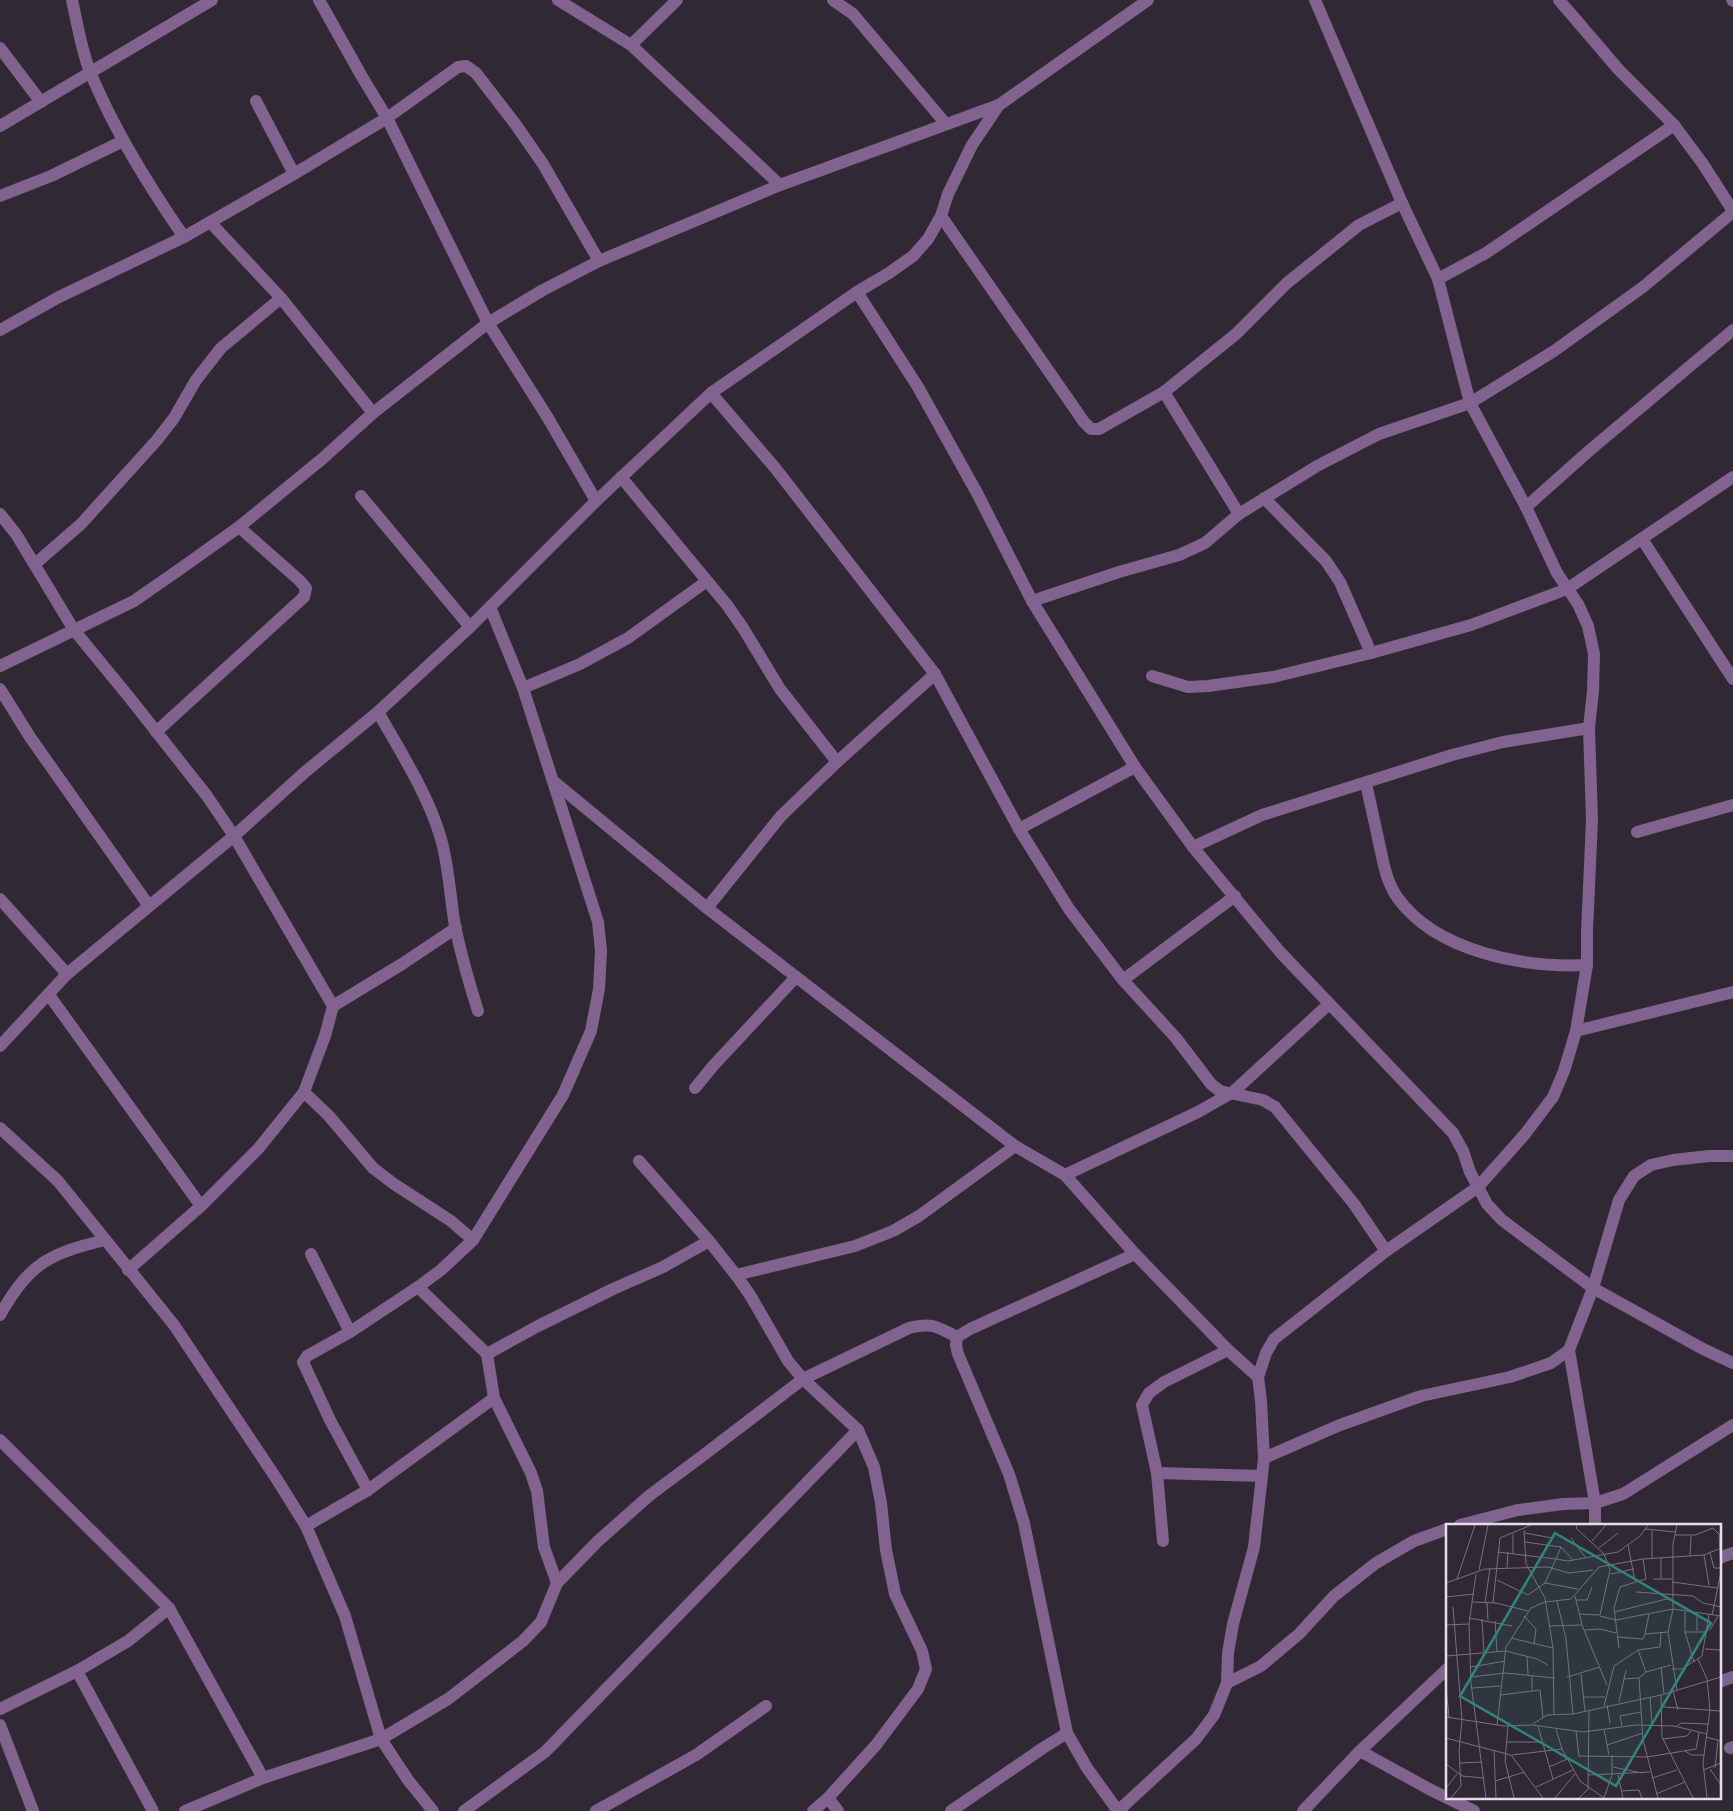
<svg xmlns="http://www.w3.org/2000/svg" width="1733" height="1811" font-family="Manrope,sans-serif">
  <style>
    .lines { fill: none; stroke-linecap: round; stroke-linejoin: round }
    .minor { stroke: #82628e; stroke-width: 12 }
    .inset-road { fill: none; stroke: #79717c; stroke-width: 1 }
    .view { fill: #2f8680; fill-opacity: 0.15; stroke: #2f8680; stroke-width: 2.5 }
    .inset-edge { fill: none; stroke: #e5dfe7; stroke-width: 2.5 }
  </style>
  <rect width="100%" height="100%" fill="#312835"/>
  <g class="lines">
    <g class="minor">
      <path d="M 72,0 C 77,22 82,54 91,74 C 115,132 149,186 184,237"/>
      <path d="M 319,0 L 361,75 L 387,118 L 488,323 L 548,418 L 596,501"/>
      <path d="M 558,0 L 631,45 L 780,185"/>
      <path d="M 833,0 L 853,14 L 946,124"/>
      <path d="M 1559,0 L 1619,70 L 1674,125 L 1703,164 L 1733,211"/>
      <path d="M 1732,0 L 1733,1"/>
      <path d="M 631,45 L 677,0"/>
      <path d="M 0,48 L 41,102"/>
      <path d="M 256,101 L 294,174"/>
      <path d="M 0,126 L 212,0"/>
      <path d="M 0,196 L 51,176 L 123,141"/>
      <path d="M 941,216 L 1084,422 L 1091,429 L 1099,429 L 1164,392 L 1236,334 L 1287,283 L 1359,225 L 1402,203"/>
      <path d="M 210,222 L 281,298 L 373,413"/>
      <path d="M 1438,279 L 1486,253 L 1674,125"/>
      <path d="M 857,292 L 918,387 L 977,493 L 1032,601 L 1135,767 L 1193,847 L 1280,952 L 1453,1133 L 1463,1151 L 1470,1172 L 1487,1204 L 1502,1220 L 1593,1288 L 1703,1349 L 1733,1363"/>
      <path d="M 0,330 L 59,297 L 184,237 L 294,174 L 387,118 L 458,67 L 466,66 L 476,73 L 516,125 L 543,164 L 599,261"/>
      <path d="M 1164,392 L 1239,514"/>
      <path d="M 711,393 L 776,469 L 935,674 L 1019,829 L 1069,909 L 1123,980 L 1176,1038 L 1211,1084 L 1220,1091 L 1263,1100 L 1275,1107 L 1354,1204 L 1386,1251"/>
      <path d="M 621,477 L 727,605 L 743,628 L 780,689 L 837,762"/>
      <path d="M 361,496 L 470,627"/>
      <path d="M 1264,498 L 1326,561 L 1340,582 L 1371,653"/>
      <path d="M 1526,507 L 1590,450 L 1733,330"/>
      <path d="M 0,514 L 16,534 L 74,630 L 129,697 L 207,796 L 234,836 L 333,1006 L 325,1036 L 304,1092 L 258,1149 L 201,1206 L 128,1270"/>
      <path d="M 1642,539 L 1733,679"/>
      <path d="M 35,564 L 81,524 L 157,440 L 174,418 L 196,380 L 221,348 L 281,298"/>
      <path d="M 1032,601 L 1119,572 L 1179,555 L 1205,543 L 1239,514 L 1317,466 L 1379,434 L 1470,403 L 1554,351 L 1643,287 L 1733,212"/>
      <path d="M 0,666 L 134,601 L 180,569 L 239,527 L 322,459 L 373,413 L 488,323 L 543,290 L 599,261 L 780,185 L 999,105 L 1148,0"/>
      <path d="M 1152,676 L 1188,687 L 1208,686 L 1273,677 L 1371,653 L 1471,625 L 1567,589 L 1733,477"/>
      <path d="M 523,688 L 580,664 L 628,638 L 707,581"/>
      <path d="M 0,689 L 30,737 L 149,906"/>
      <path d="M 378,712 C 400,751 429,796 441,839 C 449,867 450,897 455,926 C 461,954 469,983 478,1011"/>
      <path d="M 156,732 L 304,597 L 306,588 L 299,580 L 239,527"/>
      <path d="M 553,781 L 707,908 L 1015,1146 L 1065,1175 L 1135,1254 L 1228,1350 L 1258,1377"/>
      <path d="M 1366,783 C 1370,803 1375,823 1379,843 C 1383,861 1386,881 1397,897 C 1436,952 1524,968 1587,965"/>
      <path d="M 1019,829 L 1135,767"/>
      <path d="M 1637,832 L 1733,805"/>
      <path d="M 1193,847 L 1262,815 L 1452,755 L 1503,742 L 1589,728"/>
      <path d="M 0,899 L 67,974"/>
      <path d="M 707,908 L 781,816 L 837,762 L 935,674"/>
      <path d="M 1123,980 L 1235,896"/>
      <path d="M 49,995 L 201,1206"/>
      <path d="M 333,1006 L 402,964 L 456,928"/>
      <path d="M 1576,1031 L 1733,992"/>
      <path d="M 0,1046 L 67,974 L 234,836 L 305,772 L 378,712 L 470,627 L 596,501 L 711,393 L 857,292 L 889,273 L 913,256 L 928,239 L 941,216 L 948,194 L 972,145 L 999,105"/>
      <path d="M 695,1088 L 713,1066 L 796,977"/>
      <path d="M 304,1092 L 329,1116 L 373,1168 L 394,1184 L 451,1221 L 473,1240"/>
      <path d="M 0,1128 L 58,1181 L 174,1325 L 276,1478 L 306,1526 L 345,1616 L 381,1739 L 408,1780 L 433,1811"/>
      <path d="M 639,1161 L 709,1241 L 736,1275 L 750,1295 L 788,1361 L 803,1379 L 858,1430 L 874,1467 L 881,1503 L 886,1550 L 895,1594 L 922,1651 L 926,1669 L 918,1689 L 876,1745 L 828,1798 L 813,1811"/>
      <path d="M 1065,1175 L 1198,1112 L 1233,1092 L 1329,1004"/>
      <path d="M 311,1254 L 350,1332"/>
      <path d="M 736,1275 L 855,1246 L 893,1231 L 919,1216 L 1015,1146"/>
      <path d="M 418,1287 L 487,1354"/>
      <path d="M 0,1315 C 30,1263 48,1254 105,1240"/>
      <path d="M 1569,1350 L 1595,1503 L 1595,1525"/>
      <path d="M 494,1398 L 531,1473 L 537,1491 L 544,1547 L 557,1583"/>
      <path d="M 0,1440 L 169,1608 L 263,1778"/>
      <path d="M 1264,1458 L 1340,1425 L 1421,1396 L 1510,1377 L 1551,1363 L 1569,1350 L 1593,1288 L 1619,1200 L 1634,1176 L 1651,1165 L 1673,1160 L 1709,1156 L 1733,1156"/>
      <path d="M 1157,1473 L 1262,1476"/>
      <path d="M 368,1490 L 330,1420 L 303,1362 L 307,1356 L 350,1332 L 418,1287 L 441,1270 L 473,1240 L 563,1095 L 591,1031 L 599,989 L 601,951 L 598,922 L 523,688 L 490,607"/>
      <path d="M 1460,1525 L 1518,1510 L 1563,1504 L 1595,1503 L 1623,1494 L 1733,1425"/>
      <path d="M 306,1526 L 368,1490 L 494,1398 L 487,1354 L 538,1326 L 613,1289 L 663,1267 L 709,1241"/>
      <path d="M 1163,1541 L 1157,1473 L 1142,1405 L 1149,1393 L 1164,1382 L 1228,1350"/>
      <path d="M 1719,1558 L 1733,1553"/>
      <path d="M 77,1671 L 153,1811"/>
      <path d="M 1719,1682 L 1733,1677"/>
      <path d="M 1227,1683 L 1261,1666 L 1299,1634 L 1334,1596 L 1376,1563 L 1414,1541 L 1447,1529"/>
      <path d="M 0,1709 L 77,1671 L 128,1641 L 169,1608"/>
      <path d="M 0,1725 L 33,1811"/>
      <path d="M 1730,1748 L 1733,1747"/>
      <path d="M 1360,1751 L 1431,1790 L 1474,1811"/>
      <path d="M 828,1798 L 838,1811"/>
      <path d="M 185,1811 L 263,1778 L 381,1739 L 448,1699 L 523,1641 L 541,1622 L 557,1583 L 598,1541 L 650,1495 L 701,1457 L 803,1379 L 909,1328 C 932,1322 937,1327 957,1337"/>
      <path d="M 464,1811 L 545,1752 L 858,1430"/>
      <path d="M 596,1811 L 696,1755 L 766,1706"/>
      <path d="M 951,1811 L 1043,1748 L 1067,1733"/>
      <path d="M 1118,1811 L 1196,1739 L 1214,1715 L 1227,1683 L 1228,1653 L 1233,1624 L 1254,1547 L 1264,1458 L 1261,1401 L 1258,1377 L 1266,1353 L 1274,1339 L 1386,1251 L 1478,1187 L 1525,1134 L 1553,1097 L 1564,1071 L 1576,1031 L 1587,965 L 1587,931 L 1592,820 L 1589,728 L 1593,691 L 1594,654 L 1588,626 L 1578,604 L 1557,573 L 1526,507 L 1470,403 L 1438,279 L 1402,203 L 1315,0"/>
      <path d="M 1118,1811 L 1087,1768 L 1067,1733 L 1024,1523 L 1009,1474 L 958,1354 L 956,1345 L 957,1337 L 970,1329 L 1135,1254"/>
      <path d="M 1303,1811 L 1360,1751 L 1447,1669"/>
    </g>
  </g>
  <g transform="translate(1446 1524)">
    <rect width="275" height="275" fill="#312835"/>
    <path class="inset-road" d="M 130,1 L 131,5 L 158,30 L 164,46 L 154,91 L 133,90M 199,5 L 230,8M 78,6 L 80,40 L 99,74 L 107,124 L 108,191M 79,9 L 106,14M 67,10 L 67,29M 229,11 L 249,11 L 267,4 L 273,10 L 275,48 L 266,91M 125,14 L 139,33M 146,17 L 160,1M 79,18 L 115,23 L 127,36M 182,21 L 189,57M 153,24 L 172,9M 52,28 L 110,35 L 115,23M 264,29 L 268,44 L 275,44M 258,31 L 263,61M 244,32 L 245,12M 206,34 L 206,7M 61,44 L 62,28M 33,46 L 42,1M 30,50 L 23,100 L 25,159 L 40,274M 165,50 L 188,45M 11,55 L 29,1M 207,55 L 226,55M 215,55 L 215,33M 51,56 L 82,71 L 99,59 L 132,65M 226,58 L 271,64M 0,59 L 39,45 L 102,43 L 123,49 L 147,46M 99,59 L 110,35 L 122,37 L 172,28 L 194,12 L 202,1M 190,68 L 247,72 L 257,79 L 275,83M 129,72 L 136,101 L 161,161M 0,73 L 28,70M 130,76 L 141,76 L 146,63M 111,77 L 120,115 L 127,190M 27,78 L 50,79 L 82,87M 39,79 L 44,44M 41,79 L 42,96M 47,79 L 54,14 L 85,1M 168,88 L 225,74M 239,88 L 239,108 L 248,138M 78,92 L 90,105 L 88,120M 154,92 L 170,96 L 227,85 L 275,92M 23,94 L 66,102M 36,95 L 38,129M 49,97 L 51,128M 0,101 L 23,100M 103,102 L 136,101M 139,106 L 154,105 L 170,109M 264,106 L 272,92M 251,107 L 251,89M 239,108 L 260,108M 199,110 L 203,90M 171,113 L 197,115 L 199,110 L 222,108M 65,114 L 107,124M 173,124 L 168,84 L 174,63 L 200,55 L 197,35M 259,125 L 275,126M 192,126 L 200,148M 0,132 L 60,127 L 91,135 L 102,141M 81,132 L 82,151M 252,135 L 261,155 L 264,186 L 257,239 L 261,274M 25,143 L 59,137M 215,143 L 218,170M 226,145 L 236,145 L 256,132 L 263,91M 135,150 L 139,187M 86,151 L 86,166M 25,153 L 59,149 L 109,154M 121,153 L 154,143M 178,155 L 193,154M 0,163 L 3,193M 26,164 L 55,162M 231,166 L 222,108 L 227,85 L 227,20 L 231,1M 227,167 L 232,186M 55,171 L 94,166 L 97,194M 215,171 L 216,213 L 247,274M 137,173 L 159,173M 204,173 L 206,202M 173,178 L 180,146M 161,181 L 164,199M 158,182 L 168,142 L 192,126 L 214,123 L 215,109M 218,183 L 275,187M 0,193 L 58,202 L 86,201 L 137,208 L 190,201 L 228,202 L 261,210M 87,200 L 101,191 L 127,190 L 215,171 L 275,153M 51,201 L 60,123 L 85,84 L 99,78 L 125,75 L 153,43 L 197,35 L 258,31 L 275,24M 62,202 L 59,237 L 68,274M 92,202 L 107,255M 176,202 L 174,192 L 195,188M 231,202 L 235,199 L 262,200M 110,205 L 116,225 L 134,257 L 158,274M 158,205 L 163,231M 130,207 L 133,232 L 201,233 L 250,225 L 253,209M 260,213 L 275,217M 0,214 L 65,231 L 97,274M 217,215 L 241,212 L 245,207M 61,218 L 95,218M 161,221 L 197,209M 48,226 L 50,274M 239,227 L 245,231 L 258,231M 66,231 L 116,225M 13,239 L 36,238M 0,240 L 16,252 L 38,254M 103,243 L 121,235M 167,243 L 196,249M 269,244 L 272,217M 264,245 L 275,261M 257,246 L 275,239M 142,251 L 204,248M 172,251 L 177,274M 206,254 L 231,246M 49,257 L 79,248M 90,263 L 127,246M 0,264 L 11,250M 175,267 L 193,266 L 196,274M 210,270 L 239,258M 5,274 L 15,262 L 13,227 L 16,196 L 7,83M 109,274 L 129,250M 133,274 L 142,265 L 143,186M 158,274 L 166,251 L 166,231M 212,274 L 197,216 L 193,154 L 200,148 L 225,141"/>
    <path class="view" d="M 109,9 L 265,99 L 170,262 L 14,172 Z"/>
    <rect width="275" height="275" class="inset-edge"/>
  </g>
</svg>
